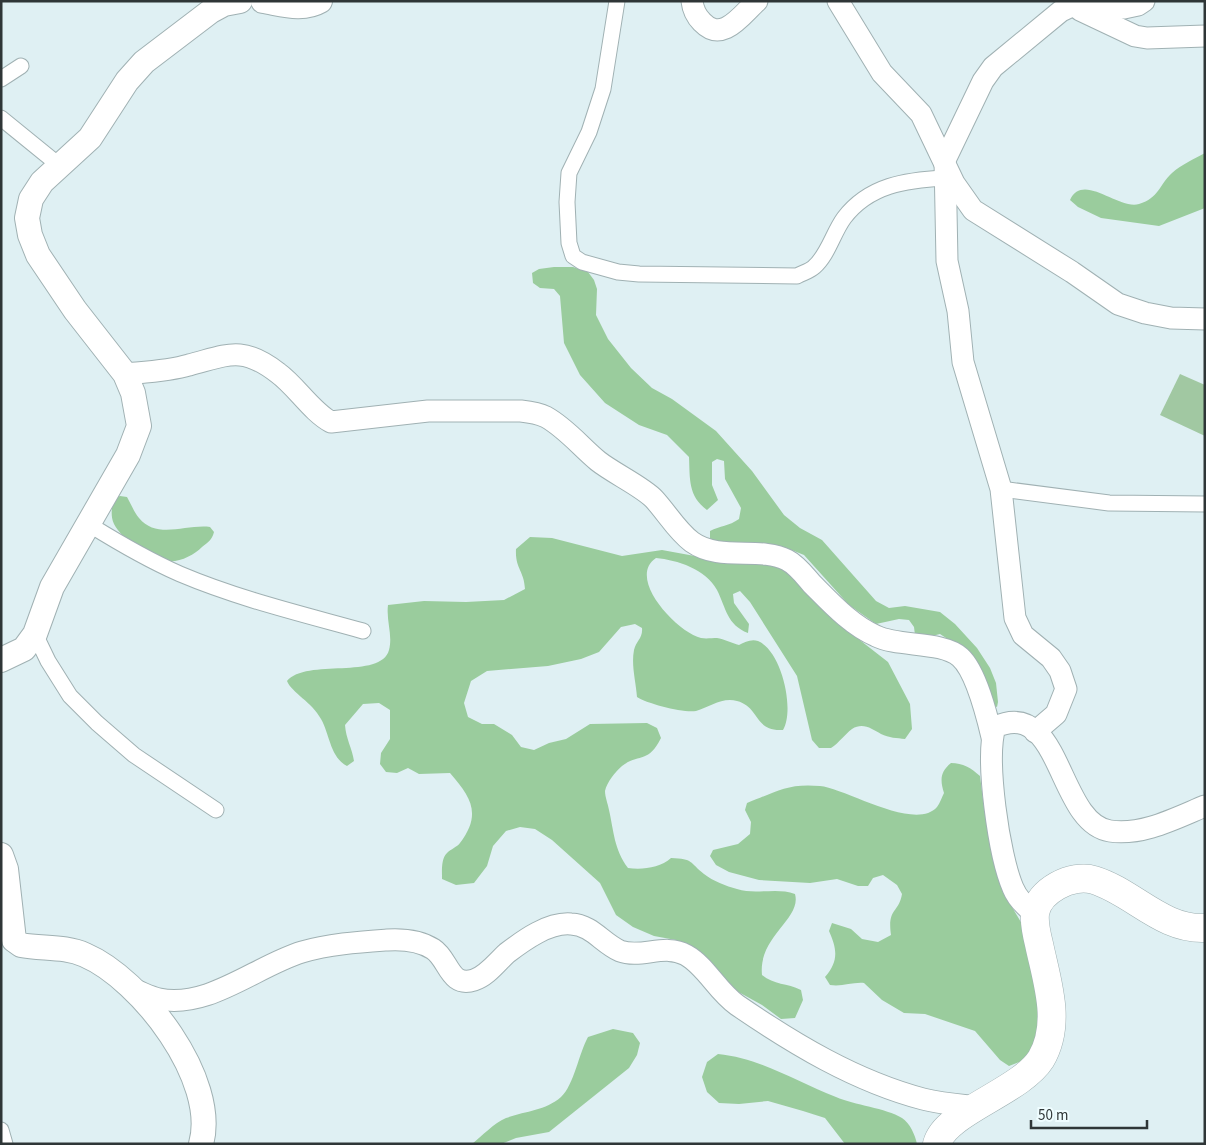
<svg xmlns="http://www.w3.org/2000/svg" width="1206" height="1145" font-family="'Source Sans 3',sans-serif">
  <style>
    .green { fill: #a1c8a2 }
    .forest { fill: #9acc9d }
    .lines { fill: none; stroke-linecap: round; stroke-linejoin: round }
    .street-casing { stroke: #a0b1b3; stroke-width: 17 }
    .secondary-casing { stroke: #a0b1b3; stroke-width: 23 }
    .primary-casing { stroke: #a0b1b3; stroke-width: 26 }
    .highway-casing { stroke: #a0b1b3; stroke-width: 29 }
    .street { stroke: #fff; stroke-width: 15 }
    .secondary { stroke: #fff; stroke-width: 21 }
    .primary { stroke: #fff; stroke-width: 24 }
    .highway { stroke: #fff; stroke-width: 28 }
  </style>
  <rect width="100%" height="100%" fill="#dff0f3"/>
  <path class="green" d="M 1180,374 L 1205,385 L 1205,436 L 1160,415 Z"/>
  <g class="forest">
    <path d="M 1205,153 L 1205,208 L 1159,226 L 1101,218 L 1078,207 L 1070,200 C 1083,172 1118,210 1139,204 C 1159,198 1159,185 1172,173 C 1181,165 1194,159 1205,153 Z"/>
    <path d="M 554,267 L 573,267 L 588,272 L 594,280 L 597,289 L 596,315 L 608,339 L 631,368 L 652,388 L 672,399 L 716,431 L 752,471 L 784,515 L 800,528 L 822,540 L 876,601 L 889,608 L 905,606 L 940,612 L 955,624 L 977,648 L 990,668 L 996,683 L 998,702 L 997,707 L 992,705 L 964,650 L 940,634 L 924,638 L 915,635 L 914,627 L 909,620 L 899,619 L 876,624 L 849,605 L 804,555 L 784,547 L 729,544 L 710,540 L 710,531 C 720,526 729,526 739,519 L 741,508 L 725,479 L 724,461 L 717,459 L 712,462 L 712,485 L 718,500 L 707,510 C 688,496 690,479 689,457 L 667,435 L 639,425 L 605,403 L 580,375 L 564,343 L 560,296 L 554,289 L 540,288 L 533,283 L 532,273 L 539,269 Z"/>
    <path d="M 120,496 L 127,497 C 131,504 134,512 139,518 C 157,540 186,524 210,527 L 214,532 C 212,540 208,542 202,547 C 194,555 179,563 167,561 C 150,557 122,540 114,524 C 110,516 112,506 114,498 Z"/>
    <path d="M 530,537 L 552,538 L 622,556 L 662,550 L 722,561 L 775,565 L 786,569 L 861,641 L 888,662 L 910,704 L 912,729 L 905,739 C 897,738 889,738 881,734 C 872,729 863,722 852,729 C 845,734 839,743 831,748 L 819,748 L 812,740 L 797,676 L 750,602 L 740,591 L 733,594 L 734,603 L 749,624 L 748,633 C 727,625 726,608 717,590 C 706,569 677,560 656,558 C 626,578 677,632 701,638 C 706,639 712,638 717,638 C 724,639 732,643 739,645 C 745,642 751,639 758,641 C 782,651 795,710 783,730 C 754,732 760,707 737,701 C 722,697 710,707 696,711 C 683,713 648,704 637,697 C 636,682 631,665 634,650 C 636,641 643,638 642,628 L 635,624 L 621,627 L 599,652 L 581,659 L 548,666 L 487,671 L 471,681 L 464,703 L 468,717 L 482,724 L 494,724 L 512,735 L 521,747 L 534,750 L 549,743 L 566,739 L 590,724 L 647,723 L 657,728 L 661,738 C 648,764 639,753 622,766 C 615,772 607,782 605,791 C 605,797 608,804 609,810 C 614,832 614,849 628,868 C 642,870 660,868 671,858 C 694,859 689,862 704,874 C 713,881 726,886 737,889 C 756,895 777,887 795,894 C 802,919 758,936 762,975 C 774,985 787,983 801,990 L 803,1000 L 795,1018 L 781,1019 L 762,1005 L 733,989 L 693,949 L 676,940 L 654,936 L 633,927 L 616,915 L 600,883 L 552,840 L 535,829 L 520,827 L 506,831 L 493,846 L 487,866 L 474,883 L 456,885 L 442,879 C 442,870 441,859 447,853 C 451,849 457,847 460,843 C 482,814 471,797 450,773 L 419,774 L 408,768 L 397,773 L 386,772 L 380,764 L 381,753 L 390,739 L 390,710 L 379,703 L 363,704 L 345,725 C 346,739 352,748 354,761 L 347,766 C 330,757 330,735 321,719 C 312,702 292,693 287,681 C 306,658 381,680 389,650 C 393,635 386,621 388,605 L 424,601 L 466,602 L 504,600 L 525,589 C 524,570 515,569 516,549 Z"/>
    <path d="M 951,763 C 963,763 971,768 980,776 L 984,807 L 1012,907 L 1022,924 L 1042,1010 L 1034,1051 L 1024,1060 L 1009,1066 L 1000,1060 L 975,1031 L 925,1014 L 904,1013 L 882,1000 L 864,983 C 852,982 842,987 830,985 L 825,977 C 839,961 837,949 829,931 L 832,923 L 851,929 L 862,939 L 878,942 L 891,935 C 887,908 899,913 902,894 L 897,885 L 883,875 L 873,878 L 868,886 L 858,886 L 837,879 L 810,883 L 759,880 L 729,872 L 716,865 L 710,856 L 713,850 L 738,844 L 750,834 L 751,822 L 745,810 L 747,803 C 776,792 787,783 820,786 C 845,788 915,832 937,807 C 940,803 942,797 944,793 C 940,780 940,772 951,763 Z"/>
    <path d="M 613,1029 L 633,1033 L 640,1043 L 637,1055 L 629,1068 L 549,1132 L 516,1138 L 501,1144 L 472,1144 C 482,1136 494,1123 506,1118 C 525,1111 545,1111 561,1097 C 574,1085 579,1053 588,1037 Z"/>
    <path d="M 718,1054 C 760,1058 797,1082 836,1097 C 854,1105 886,1108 902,1118 C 910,1123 915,1135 917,1144 L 845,1144 L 825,1118 L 803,1111 L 768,1101 L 739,1104 L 719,1103 L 707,1092 L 702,1077 L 707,1062 Z"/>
  </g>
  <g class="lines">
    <g class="street-casing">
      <g id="street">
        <path d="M 617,1 L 603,89 L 589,132 L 569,173 L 567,202 L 569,243 L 573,256 L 582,262 L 618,272 L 639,274 L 797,276 C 802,273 810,271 814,267 C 828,255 833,233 844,218 C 869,185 906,180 945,178"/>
        <path d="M 1,79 L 21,66"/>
        <path d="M 1,118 L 60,166"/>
        <path d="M 1001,489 L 1109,503 L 1205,504"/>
        <path d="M 90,525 C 119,543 148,560 180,574 C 239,599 302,614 363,631"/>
        <path d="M 35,634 L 48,661 L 70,696 L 97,723 L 134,755 L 216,810"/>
        <path d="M 1,1130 L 5,1144"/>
      </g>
    </g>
    <g class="secondary-casing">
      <g id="secondary">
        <path d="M 692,1 C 693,10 696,16 702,22 C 723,44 742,14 757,1"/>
        <path d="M 838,1 L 882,73 L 921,114 L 954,183 L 973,210 L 1072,272 L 1118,304 L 1145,313 L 1171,318 L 1205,319"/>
        <path d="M 1080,10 L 1135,36 L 1147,38 L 1205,36"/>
        <path d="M 125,374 C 146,372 169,371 189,365 C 228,355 242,345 278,373 C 296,386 312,412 331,422 L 428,411 L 521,411 C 530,412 538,413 546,417 C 566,428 581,447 598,461 C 613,473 643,487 654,499 C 667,513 677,531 692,542 C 720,562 760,546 787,560 C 797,565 805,576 812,584 C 831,603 851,625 876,636 C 898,647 942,641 960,657 C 976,671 987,716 992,737"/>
        <path d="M 1035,732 L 1056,714 L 1066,689 L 1060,671 L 1051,658 L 1023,635 L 1015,618 L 1001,489 L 963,362 L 958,311 L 947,261 L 945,160 L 983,81 L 993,67 L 1061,11 L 1080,2 L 1107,8 L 1124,8 L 1138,5 L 1144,1"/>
        <path d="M 1035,914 C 1026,907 1017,898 1013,888 C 999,856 985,759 995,727 C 1062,697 1057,823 1110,831 C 1142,836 1176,818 1205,806"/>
        <path d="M 132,989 C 141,992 150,997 159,999 C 209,1009 256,966 302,952 C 329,944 359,942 387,940 C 403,939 419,940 433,949 C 449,959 449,988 474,980 C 487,976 497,962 507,953 C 524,940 549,922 571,924 C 592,925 602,943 620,951 C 641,959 665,943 686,955 C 706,966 717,991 737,1005 C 794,1044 855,1081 923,1099 C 942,1104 961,1105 980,1107"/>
      </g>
    </g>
    <g class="primary-casing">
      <g id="primary">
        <path d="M 263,1 C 282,4 303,11 320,1"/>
        <path d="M 1,660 L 24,649 L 35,634 L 52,587 L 128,455 L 139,426 L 133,393 L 125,374 L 75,310 L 38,255 L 30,235 L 27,218 L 31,199 L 42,182 L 90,138 L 127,81 L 144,62 L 211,11 L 224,4 L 240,1"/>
        <path d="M 1,855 L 6,869 L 14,940 L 21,945 C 42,949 65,946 85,955 C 141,979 219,1080 201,1144"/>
      </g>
    </g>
    <g class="highway-casing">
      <path id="highway" d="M 937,1144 C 945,1112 1020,1092 1041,1059 C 1062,1023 1047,982 1039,944 C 1037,936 1034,923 1035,914 C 1038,891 1072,873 1094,880 C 1133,892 1162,930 1205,928"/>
    </g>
    <use href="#street" class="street"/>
    <use href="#secondary" class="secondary"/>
    <use href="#primary" class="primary"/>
    <use href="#highway" class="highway"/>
  </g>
  <rect width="1206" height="1145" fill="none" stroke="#2f3637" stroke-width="5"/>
  <path d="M1031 1120v8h116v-8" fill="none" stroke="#2f3637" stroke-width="2.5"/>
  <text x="1038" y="1120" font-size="15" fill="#2f3637" stroke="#effdff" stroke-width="4" paint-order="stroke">50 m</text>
</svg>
